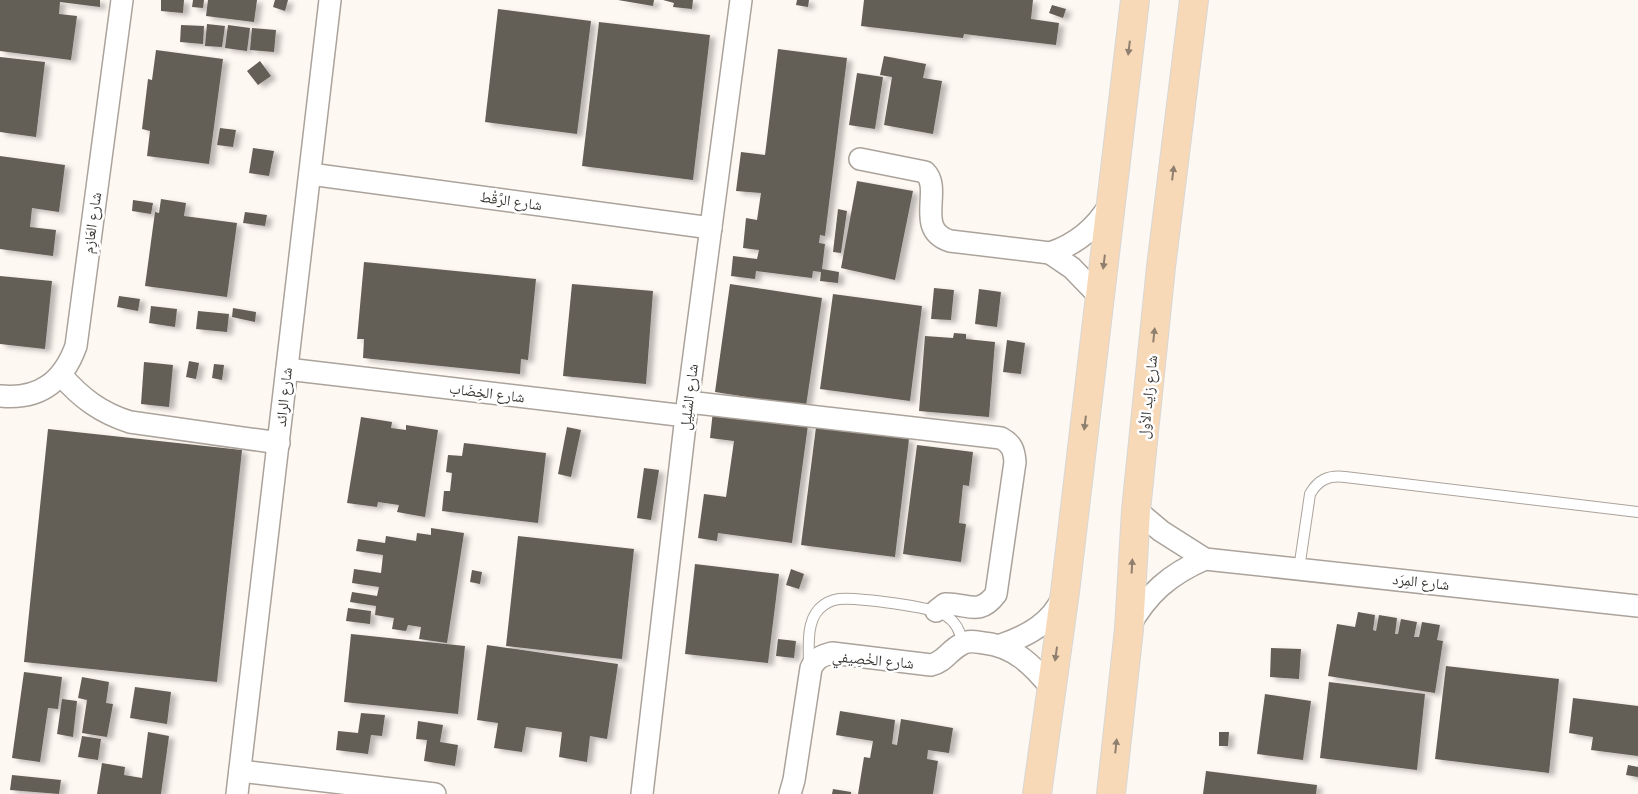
<svg xmlns="http://www.w3.org/2000/svg" width="1638" height="794" font-family="Ubuntu,'Noto Naskh Arabic',sans-serif">
  <style>
    .building { fill: #645e57; filter: url(#shadow) }
    .lines { fill: none; stroke-linecap: round; stroke-linejoin: round }
    .service-casing { stroke: #aaa39c; stroke-width: 12 }
    .minor-casing { stroke: #aaa39c; stroke-width: 24 }
    .primary-casing { stroke: #d7d7d6; stroke-width: 30 }
    .service { stroke: #fff; stroke-width: 10 }
    .minor { stroke: #fff; stroke-width: 21 }
    .primary { stroke: #f8d9b7; stroke-width: 28 }
    .oneway { fill: #8f7f6e }
    .labels { text-anchor: middle; stroke-width: 5; stroke-linejoin: round; paint-order: stroke }
    .street-label { font-size: 15px; fill: #393633; stroke: #fff }
  </style>
  <defs>
    <filter id="shadow"><feDropShadow dx="5.5" dy="3" stdDeviation="2.5" flood-color="#0004"/></filter>
  </defs>
  <rect width="100%" height="100%" fill="#fef8f2"/>
  <g class="building">
    <path d="M 0,0 L 100,0 L 100,7 L 60,2 L 59,14 L 77,16 L 71,60 L 0,51 Z"/>
    <path d="M 161,0 L 184,0 L 183,13 L 161,11 Z"/>
    <path d="M 193,0 L 204,0 L 203,8 L 192,7 Z"/>
    <path d="M 208,0 L 257,0 L 254,22 L 206,16 Z"/>
    <path d="M 275,0 L 288,0 L 285,11 L 273,7 Z"/>
    <path d="M 618,0 L 654,0 L 653,6 Z"/>
    <path d="M 663,0 L 693,0 L 692,9 L 673,7 L 674,3 Z"/>
    <path d="M 797,0 L 809,0 L 808,7 L 796,5 Z"/>
    <path d="M 864,0 L 1033,0 L 1031,19 L 1059,23 L 1056,45 L 964,34 L 963,38 L 861,26 Z"/>
    <path d="M 1052,5 L 1066,9 L 1063,18 L 1049,13 Z"/>
    <path d="M 498,9 L 591,21 L 577,134 L 485,122 Z"/>
    <path d="M 599,22 L 710,35 L 693,180 L 582,166 Z"/>
    <path d="M 207,24 L 225,26 L 222,47 L 205,46 Z"/>
    <path d="M 181,25 L 204,26 L 203,44 L 180,42 Z"/>
    <path d="M 228,25 L 250,28 L 247,51 L 225,48 Z"/>
    <path d="M 252,28 L 276,30 L 274,52 L 250,50 Z"/>
    <path d="M 778,49 L 847,58 L 825,236 L 820,235 L 819,243 L 825,244 L 822,269 L 839,272 L 838,283 L 820,281 L 821,272 L 813,271 L 812,278 L 756,271 L 755,279 L 731,276 L 733,256 L 757,259 L 759,250 L 743,248 L 746,218 L 757,220 L 761,193 L 736,191 L 741,152 L 765,155 Z"/>
    <path d="M 156,50 L 223,59 L 209,164 L 147,156 L 150,131 L 142,129 L 148,79 L 152,80 Z"/>
    <path d="M 884,56 L 926,64 L 923,78 L 942,81 L 933,134 L 884,125 L 892,77 L 880,75 Z"/>
    <path d="M 0,57 L 45,62 L 36,137 L 0,132 Z"/>
    <path d="M 260,61 L 271,76 L 258,85 L 247,71 Z"/>
    <path d="M 857,73 L 883,77 L 875,129 L 849,125 Z"/>
    <path d="M 220,128 L 236,130 L 233,147 L 217,145 Z"/>
    <path d="M 253,148 L 274,151 L 269,176 L 249,173 Z"/>
    <path d="M 0,156 L 65,165 L 59,212 L 32,208 L 30,227 L 56,230 L 53,256 L 0,249 Z"/>
    <path d="M 857,181 L 913,191 L 895,280 L 841,268 Z"/>
    <path d="M 161,199 L 186,203 L 184,216 L 237,223 L 227,297 L 145,286 L 155,212 L 159,213 Z"/>
    <path d="M 133,200 L 153,203 L 151,214 L 132,211 Z"/>
    <path d="M 838,209 L 847,211 L 841,253 L 833,252 Z"/>
    <path d="M 245,212 L 267,215 L 265,226 L 243,223 Z"/>
    <path d="M 364,262 L 536,279 L 528,360 L 521,359 L 520,374 L 363,358 L 364,339 L 357,339 Z"/>
    <path d="M 0,276 L 52,281 L 45,349 L 0,344 Z"/>
    <path d="M 572,284 L 653,291 L 646,384 L 563,376 Z"/>
    <path d="M 730,284 L 822,298 L 806,406 L 715,392 Z"/>
    <path d="M 934,288 L 954,290 L 951,320 L 931,319 Z"/>
    <path d="M 979,289 L 1001,292 L 997,327 L 975,324 Z"/>
    <path d="M 833,294 L 922,306 L 910,401 L 820,389 Z"/>
    <path d="M 119,296 L 140,299 L 138,311 L 117,307 Z"/>
    <path d="M 151,306 L 177,309 L 175,327 L 149,323 Z"/>
    <path d="M 233,308 L 256,312 L 255,322 L 232,317 Z"/>
    <path d="M 198,311 L 229,314 L 227,332 L 196,329 Z"/>
    <path d="M 954,333 L 966,334 L 966,339 L 995,342 L 989,417 L 919,411 L 925,336 L 953,338 Z"/>
    <path d="M 1007,340 L 1025,343 L 1021,374 L 1003,372 Z"/>
    <path d="M 189,361 L 199,363 L 196,379 L 186,377 Z"/>
    <path d="M 144,362 L 173,365 L 169,407 L 141,404 Z"/>
    <path d="M 214,364 L 224,365 L 222,380 L 212,378 Z"/>
    <path d="M 713,411 L 808,425 L 792,543 L 718,533 L 717,541 L 698,538 L 704,494 L 726,497 L 734,441 L 710,438 Z"/>
    <path d="M 361,417 L 392,422 L 391,428 L 406,430 L 406,425 L 438,430 L 425,517 L 397,512 L 399,505 L 378,502 L 377,507 L 347,503 Z"/>
    <path d="M 567,427 L 581,430 L 571,477 L 558,474 Z"/>
    <path d="M 816,427 L 909,439 L 895,557 L 801,545 Z"/>
    <path d="M 48,429 L 242,450 L 217,682 L 24,662 Z"/>
    <path d="M 464,443 L 546,453 L 538,523 L 442,511 L 444,491 L 450,491 L 452,473 L 446,472 L 448,455 L 462,456 Z"/>
    <path d="M 917,445 L 973,452 L 969,486 L 963,485 L 959,523 L 966,524 L 961,562 L 903,554 Z"/>
    <path d="M 644,468 L 659,470 L 651,520 L 637,518 Z"/>
    <path d="M 431,528 L 464,533 L 447,643 L 419,639 L 421,627 L 408,625 L 406,631 L 392,629 L 394,618 L 375,615 L 376,606 L 350,602 L 352,592 L 377,596 L 379,587 L 352,583 L 354,569 L 381,573 L 383,555 L 356,551 L 358,539 L 385,543 L 386,536 L 416,541 L 417,533 L 431,535 Z"/>
    <path d="M 518,536 L 634,549 L 622,659 L 506,646 Z"/>
    <path d="M 695,564 L 779,574 L 768,663 L 685,654 Z"/>
    <path d="M 791,569 L 804,574 L 799,589 L 786,585 Z"/>
    <path d="M 472,570 L 482,572 L 480,584 L 470,582 Z"/>
    <path d="M 348,608 L 371,611 L 370,624 L 346,621 Z"/>
    <path d="M 1358,612 L 1375,615 L 1373,630 L 1376,631 L 1379,615 L 1397,618 L 1395,634 L 1398,634 L 1401,619 L 1417,622 L 1414,637 L 1419,637 L 1422,622 L 1440,625 L 1437,640 L 1443,641 L 1435,693 L 1328,676 L 1337,624 L 1355,627 Z"/>
    <path d="M 351,634 L 465,646 L 458,714 L 344,702 Z"/>
    <path d="M 778,639 L 796,641 L 794,658 L 776,656 Z"/>
    <path d="M 487,645 L 618,664 L 607,739 L 590,736 L 587,762 L 559,757 L 562,732 L 526,727 L 522,752 L 494,748 L 498,723 L 477,720 Z"/>
    <path d="M 1271,648 L 1301,649 L 1299,679 L 1270,677 Z"/>
    <path d="M 1446,666 L 1559,679 L 1549,773 L 1435,759 Z"/>
    <path d="M 24,672 L 62,677 L 58,709 L 48,708 L 40,762 L 12,758 Z"/>
    <path d="M 82,677 L 109,682 L 106,703 L 113,704 L 107,737 L 82,733 L 87,700 L 78,698 Z"/>
    <path d="M 1329,682 L 1425,694 L 1417,770 L 1320,758 Z"/>
    <path d="M 135,687 L 171,692 L 167,724 L 130,718 Z"/>
    <path d="M 1265,694 L 1311,701 L 1303,760 L 1257,754 Z"/>
    <path d="M 1573,698 L 1638,706 L 1638,756 L 1591,750 L 1593,737 L 1569,733 Z"/>
    <path d="M 62,699 L 77,701 L 73,737 L 57,734 Z"/>
    <path d="M 840,711 L 895,720 L 892,744 L 897,745 L 901,719 L 953,728 L 949,753 L 928,750 L 927,759 L 938,761 L 933,794 L 858,794 L 864,757 L 870,758 L 873,741 L 836,735 Z"/>
    <path d="M 361,713 L 385,715 L 382,736 L 371,735 L 368,754 L 336,750 L 338,731 L 358,733 Z"/>
    <path d="M 418,721 L 443,725 L 440,742 L 458,745 L 455,766 L 424,761 L 427,740 L 416,739 Z"/>
    <path d="M 148,732 L 169,736 L 161,794 L 97,794 L 102,763 L 125,767 L 124,775 L 142,778 Z"/>
    <path d="M 1219,732 L 1229,732 L 1228,746 L 1219,746 Z"/>
    <path d="M 82,736 L 101,739 L 98,760 L 78,757 Z"/>
    <path d="M 1628,765 L 1638,767 L 1638,777 L 1626,775 Z"/>
    <path d="M 1206,771 L 1317,785 L 1316,794 L 1203,794 Z"/>
    <path d="M 12,775 L 61,780 L 59,794 L 10,790 Z"/>
    <path d="M 833,789 L 851,792 L 851,794 L 832,794 Z"/>
  </g>
  <g class="lines">
    <g class="service-casing">
      <g id="service">
        <path d="M 1299,569 L 1310,494 C 1318,480 1328,475 1345,477 L 1638,512"/>
        <path d="M 809,665 C 809,647 806,623 819,609 C 824,604 832,600 839,599 C 856,597 932,607 945,615 C 956,622 961,631 962,644"/>
      </g>
    </g>
    <g class="minor-casing">
      <g id="minor">
        <path d="M 860,159 L 925,172 C 943,189 914,230 950,241 L 1050,253 C 1077,244 1096,228 1110,204"/>
        <path d="M 310,174 L 711,228"/>
        <path d="M 1050,253 L 1072,268 L 1100,297"/>
        <path d="M 287,369 L 686,416"/>
        <path d="M 61,375 C 81,398 101,413 130,422 L 279,443"/>
        <path d="M 0,396 C 39,400 63,382 76,346 L 122,0"/>
        <path d="M 688,402 L 1001,438 C 1012,444 1014,450 1015,462 L 996,594 C 979,617 967,603 945,604 L 936,611"/>
        <path d="M 1136,510 L 1161,531 L 1205,559 L 1638,606"/>
        <path d="M 1129,627 C 1147,594 1170,574 1205,559"/>
        <path d="M 1001,645 C 1027,636 1052,623 1063,596"/>
        <path d="M 240,771 L 435,794"/>
        <path d="M 237,794 L 330,0"/>
        <path d="M 642,794 L 686,416 L 741,0"/>
        <path d="M 790,794 L 794,780 L 811,668 C 816,658 821,656 832,653 L 931,665 C 945,662 949,650 962,644 C 968,640 977,642 984,643 C 1014,646 1034,666 1052,689"/>
      </g>
    </g>
    <g class="primary-casing">
      <g id="primary">
        <path d="M 1037,794 L 1065,592 L 1135,0"/>
        <path d="M 1111,794 L 1129,629 L 1136,510 L 1161,267 L 1194,0"/>
      </g>
    </g>
    <use href="#service" class="service"/>
    <use href="#minor" class="minor"/>
    <use href="#primary" class="primary"/>
  </g>
  <defs><path id="oneway-solid" d="M-6-.8H1V-3.2L6.5 0L1 3.2V.8H-6Z" transform="scale(1.25)"/></defs>
  <g class="oneway">
    <use href="#oneway-solid" transform="translate(1129 48) rotate(97)"/>
    <use href="#oneway-solid" transform="translate(1173 173) rotate(-83)"/>
    <use href="#oneway-solid" transform="translate(1104 262) rotate(97)"/>
    <use href="#oneway-solid" transform="translate(1154 335) rotate(-84)"/>
    <use href="#oneway-solid" transform="translate(1085 423) rotate(97)"/>
    <use href="#oneway-solid" transform="translate(1132 566) rotate(-87)"/>
    <use href="#oneway-solid" transform="translate(1056 654) rotate(98)"/>
    <use href="#oneway-solid" transform="translate(1116 746) rotate(-84)"/>
  </g>
  <g class="labels">
    <g class="street-label">
      <text transform="translate(511 201) rotate(8)" y="5">شارع الرَّقْط</text>
      <text transform="translate(92 223) rotate(-82)" y="5">شارع العَازِم</text>
      <text transform="translate(487 393) rotate(7)" y="5">شارع الخِضَاب</text>
      <text transform="translate(284 397) rotate(-84)" y="5">شارع الرائد</text>
      <text transform="translate(689 397) rotate(-83)" y="5">شارع السِّلِيل</text>
      <text transform="translate(1148 397) rotate(-84)" y="5">شارع زايد الأول</text>
      <text transform="translate(1421 582) rotate(6)" y="5">شارع المِرَد</text>
      <text transform="translate(873 660) rotate(5)" y="5">شارع الخْصِيفي</text>
    </g>
  </g>
</svg>
